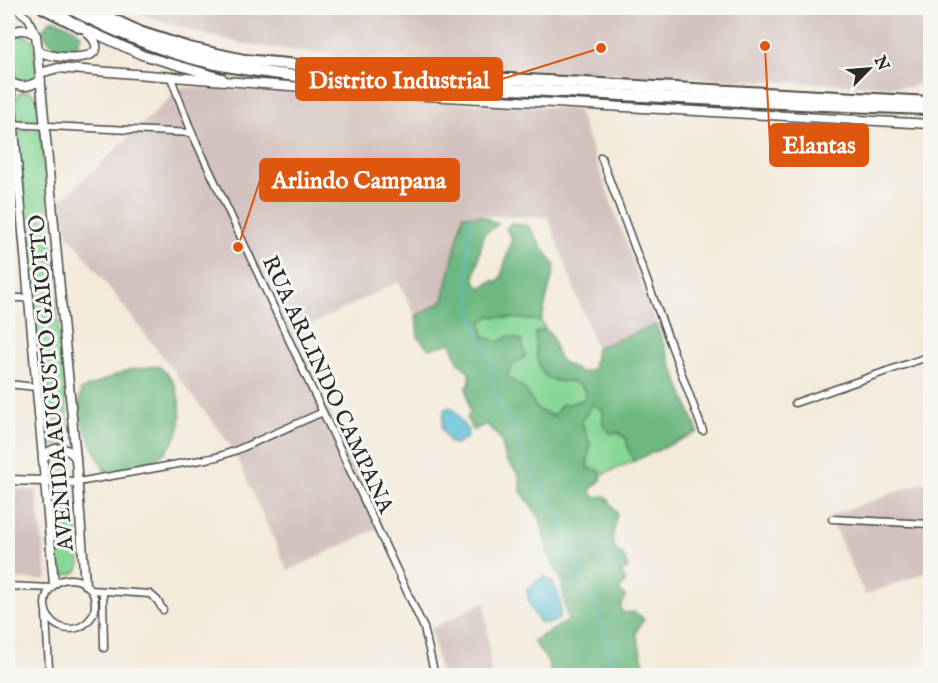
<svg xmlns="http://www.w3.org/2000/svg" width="938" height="683" font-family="'IM FELL English',serif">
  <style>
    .industrial { fill: #d1c0bd }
    .green { fill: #87d797; stroke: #598161; stroke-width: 1.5 }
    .forest { fill: #6db880; stroke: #4c7256; stroke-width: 1.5 }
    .water { fill: #58bdd7; stroke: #427481; stroke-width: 1.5 }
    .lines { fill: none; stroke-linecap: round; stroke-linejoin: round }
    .stream { stroke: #58bdd7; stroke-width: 1.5 }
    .street-casing { stroke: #494845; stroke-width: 9 }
    .secondary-casing { stroke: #494845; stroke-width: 11 }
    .highway-casing { stroke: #494845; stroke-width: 14 }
    .street { stroke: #fff; stroke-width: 6 }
    .secondary { stroke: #fff; stroke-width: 8 }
    .highway { stroke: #fff; stroke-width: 10 }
    .labels { text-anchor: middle; stroke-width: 6; stroke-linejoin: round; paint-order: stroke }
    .street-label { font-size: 22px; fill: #2b2b2b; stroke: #f6f6f2 }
    .leader { fill: none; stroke: #df570e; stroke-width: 2 }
    .callout-dot { fill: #df570e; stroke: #f6f6f2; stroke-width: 2 }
    .callout { fill: #df570e; stroke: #df570e; stroke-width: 2 }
    .callout-label { font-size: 24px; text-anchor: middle; font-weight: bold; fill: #fff }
  </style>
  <rect width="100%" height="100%" fill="#f6f6f2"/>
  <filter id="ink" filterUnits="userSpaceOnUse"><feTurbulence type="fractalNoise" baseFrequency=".0167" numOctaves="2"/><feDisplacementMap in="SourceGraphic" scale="12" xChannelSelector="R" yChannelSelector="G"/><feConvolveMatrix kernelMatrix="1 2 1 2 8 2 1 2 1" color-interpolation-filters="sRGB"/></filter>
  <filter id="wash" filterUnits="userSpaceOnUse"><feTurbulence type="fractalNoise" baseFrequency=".008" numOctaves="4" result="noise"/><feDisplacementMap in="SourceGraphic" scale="24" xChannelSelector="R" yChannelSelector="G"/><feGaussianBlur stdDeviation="1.35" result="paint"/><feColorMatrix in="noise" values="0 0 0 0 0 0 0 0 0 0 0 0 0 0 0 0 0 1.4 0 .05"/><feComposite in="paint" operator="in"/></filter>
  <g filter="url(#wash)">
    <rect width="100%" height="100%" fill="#f3eada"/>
    <g class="industrial">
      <path d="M 128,8 L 930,8 L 930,84 L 917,84 L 913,87 L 900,87 L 543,71 L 338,56 L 245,44 L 194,32 L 147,16 Z"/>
      <path d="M 182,87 L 577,109 L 656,325 L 596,348 L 548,217 L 463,215 L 443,301 L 416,316 L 398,282 L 293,334 L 383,526 L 288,571 L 232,447 L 68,234 L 59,202 Z"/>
      <path d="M 930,480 L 930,571 L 865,595 L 829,516 Z"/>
      <path d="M 8,489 L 36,491 L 47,577 L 44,580 L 8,579 Z"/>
      <path d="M 485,601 L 491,675 L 441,675 L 431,629 Z"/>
    </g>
    <g class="green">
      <path d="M 20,34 L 33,40 L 36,78 L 29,84 L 15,81 C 10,66 2,41 20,34 Z"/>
      <path d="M 22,91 C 39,89 42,110 38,123 L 17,122 L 15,99 Z"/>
      <path d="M 22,129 L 38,130 L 41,133 L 70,447 L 55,445 L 45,449 L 18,133 Z"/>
      <path d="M 489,316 L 541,321 L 545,329 L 535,333 L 554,381 L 571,380 L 584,389 L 585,399 L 567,405 L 553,416 L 538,410 L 526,391 L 507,376 L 513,364 L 499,342 L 484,337 L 481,322 Z"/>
      <path d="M 593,404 L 603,411 L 603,424 L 626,438 L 629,451 L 634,461 L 601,475 L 600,471 L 587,468 L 590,444 L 581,421 Z"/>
      <circle cx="59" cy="466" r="12"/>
      <path d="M 60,488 L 70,491 L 73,496 L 80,565 L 77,571 C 71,576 62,576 57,568 L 51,497 L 53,491 Z"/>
    </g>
    <g class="forest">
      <path d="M 51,20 C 60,20 76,28 81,35 L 76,48 C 60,48 47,47 43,29 Z"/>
      <path d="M 463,215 L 482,216 L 498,224 L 484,234 L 474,278 L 479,288 L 493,281 L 500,281 L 512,238 L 506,229 L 511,223 L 528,226 L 555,266 L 541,321 L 490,316 L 481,322 L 484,337 L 499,342 L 508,336 L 521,340 L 526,356 L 513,364 L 507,376 L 526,391 L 538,410 L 553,416 L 562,404 L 567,405 L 585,399 L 584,389 C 566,375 569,385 553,380 C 535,376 536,348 535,333 L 545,329 C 560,342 551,348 560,359 C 564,365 575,368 581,373 L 593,369 L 596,348 L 656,325 L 698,432 L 634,461 L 629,451 L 626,438 L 618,432 L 611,434 L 603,424 L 603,411 L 593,404 L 581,421 L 590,444 L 587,468 L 600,471 L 602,479 L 590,490 L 594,497 L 606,496 L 617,513 L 612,541 L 618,554 L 622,553 L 628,568 L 621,572 L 626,581 L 619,590 L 626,597 L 620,607 L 623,613 L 634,612 L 644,619 L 636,632 L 643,661 L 651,672 L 650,675 L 551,675 L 548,662 L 533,641 L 568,621 L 561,579 L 548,554 L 540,518 L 521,491 L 519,475 L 506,460 L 501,439 L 486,424 L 473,431 L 467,418 L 470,413 L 466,386 L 470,384 L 469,372 L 459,363 L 451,343 L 429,349 L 418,337 L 416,316 L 443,301 Z"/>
      <path d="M 158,366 C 171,374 176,385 179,400 C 189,450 149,471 105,472 L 78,414 L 81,390 L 128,370 Z"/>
    </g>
    <g class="water">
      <path d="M 449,407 L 454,410 L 468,432 L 467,438 L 456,444 L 450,443 L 442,428 L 444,410 Z"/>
      <path d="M 543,576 C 557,580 565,607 558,620 L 548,624 L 540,622 C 532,613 528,602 527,590 Z"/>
    </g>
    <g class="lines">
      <path class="stream" d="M 471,219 L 469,232 L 468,273 L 472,313 L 481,342 L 492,360 L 491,379 L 495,393 L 534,478 L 564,526 L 604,632 L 615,676"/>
    </g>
  </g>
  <g filter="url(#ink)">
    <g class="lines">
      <g class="street-casing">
        <g id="street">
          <path d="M 15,8 L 28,18 L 36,34"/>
          <path d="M 171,78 L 192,133 L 424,628 L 435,676"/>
          <path d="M 8,124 L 192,133"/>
          <path d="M 601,157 L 703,431"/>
          <path d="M 8,188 L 19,189"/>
          <path d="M 8,298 L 28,298"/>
          <path d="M 8,384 L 36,387"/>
          <path d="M 795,403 L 930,356"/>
          <path d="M 78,482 L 217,457 L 237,450 L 323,412"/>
          <path d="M 832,519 L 930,524"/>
          <circle cx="70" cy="604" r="25"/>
          <path d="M 8,586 L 51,588"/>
          <path d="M 91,590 L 150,594 L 157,600 L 163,610"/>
          <path d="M 103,592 L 104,648"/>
          <path d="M 46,614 L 49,668"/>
        </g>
      </g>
      <g class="secondary-casing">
        <g id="secondary">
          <path d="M 81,27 L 142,55 L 222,78"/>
          <path d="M 8,35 C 17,28 26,28 36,35 L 37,43 L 76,459 L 85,584"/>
          <path d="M 38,51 C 54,60 119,64 88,33"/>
          <path d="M 8,61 L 54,584"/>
          <path d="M 40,73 L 58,68 L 392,94 L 930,124"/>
          <path d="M 9,81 C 21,89 29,87 41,80"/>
          <path d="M 43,459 C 51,445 66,445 76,458"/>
          <path d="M 8,480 L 78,482"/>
        </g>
      </g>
      <g class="highway-casing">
        <g id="highway">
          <path d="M 44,8 L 81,27"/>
          <path d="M 69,8 C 117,33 168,55 221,65 C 321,84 427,84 528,90 C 662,97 796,105 930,109"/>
          <path d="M 88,8 L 142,33 L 189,48 L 244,60 L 363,71 L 930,102"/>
        </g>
      </g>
      <use href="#street" class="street"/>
      <use href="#secondary" class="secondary"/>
      <use href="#highway" class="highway"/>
    </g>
  </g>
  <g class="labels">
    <g class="street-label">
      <text transform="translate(50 383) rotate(-95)" y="8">AVENIDA AUGUSTO GAIOTTO</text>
      <text transform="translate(329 384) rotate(65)" y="8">RUA ARLINDO CAMPANA</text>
    </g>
  </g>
  <path class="leader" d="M601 48L502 79M765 46L770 145M238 247L260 180"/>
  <g class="callout-dot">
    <circle cx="601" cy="48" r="6"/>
    <circle cx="765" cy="46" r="6"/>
    <circle cx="238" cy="247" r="6"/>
  </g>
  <g class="callout">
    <rect x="296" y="58" width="206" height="42" rx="6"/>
    <rect x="770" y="124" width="98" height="42" rx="6"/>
    <rect x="260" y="159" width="199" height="42" rx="6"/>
  </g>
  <g class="callout-label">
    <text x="399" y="88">Distrito Industrial</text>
    <text x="819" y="153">Elantas</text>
    <text x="359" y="188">Arlindo Campana</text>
  </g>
  <rect width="938" height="683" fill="none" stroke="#f6f6f2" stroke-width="30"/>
  <g transform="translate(869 69) rotate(65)" stroke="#f6f6f2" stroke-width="4.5" paint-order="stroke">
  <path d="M0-4.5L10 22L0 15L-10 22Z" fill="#2b2b2b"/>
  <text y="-9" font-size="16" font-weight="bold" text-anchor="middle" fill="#2b2b2b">N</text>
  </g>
</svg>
